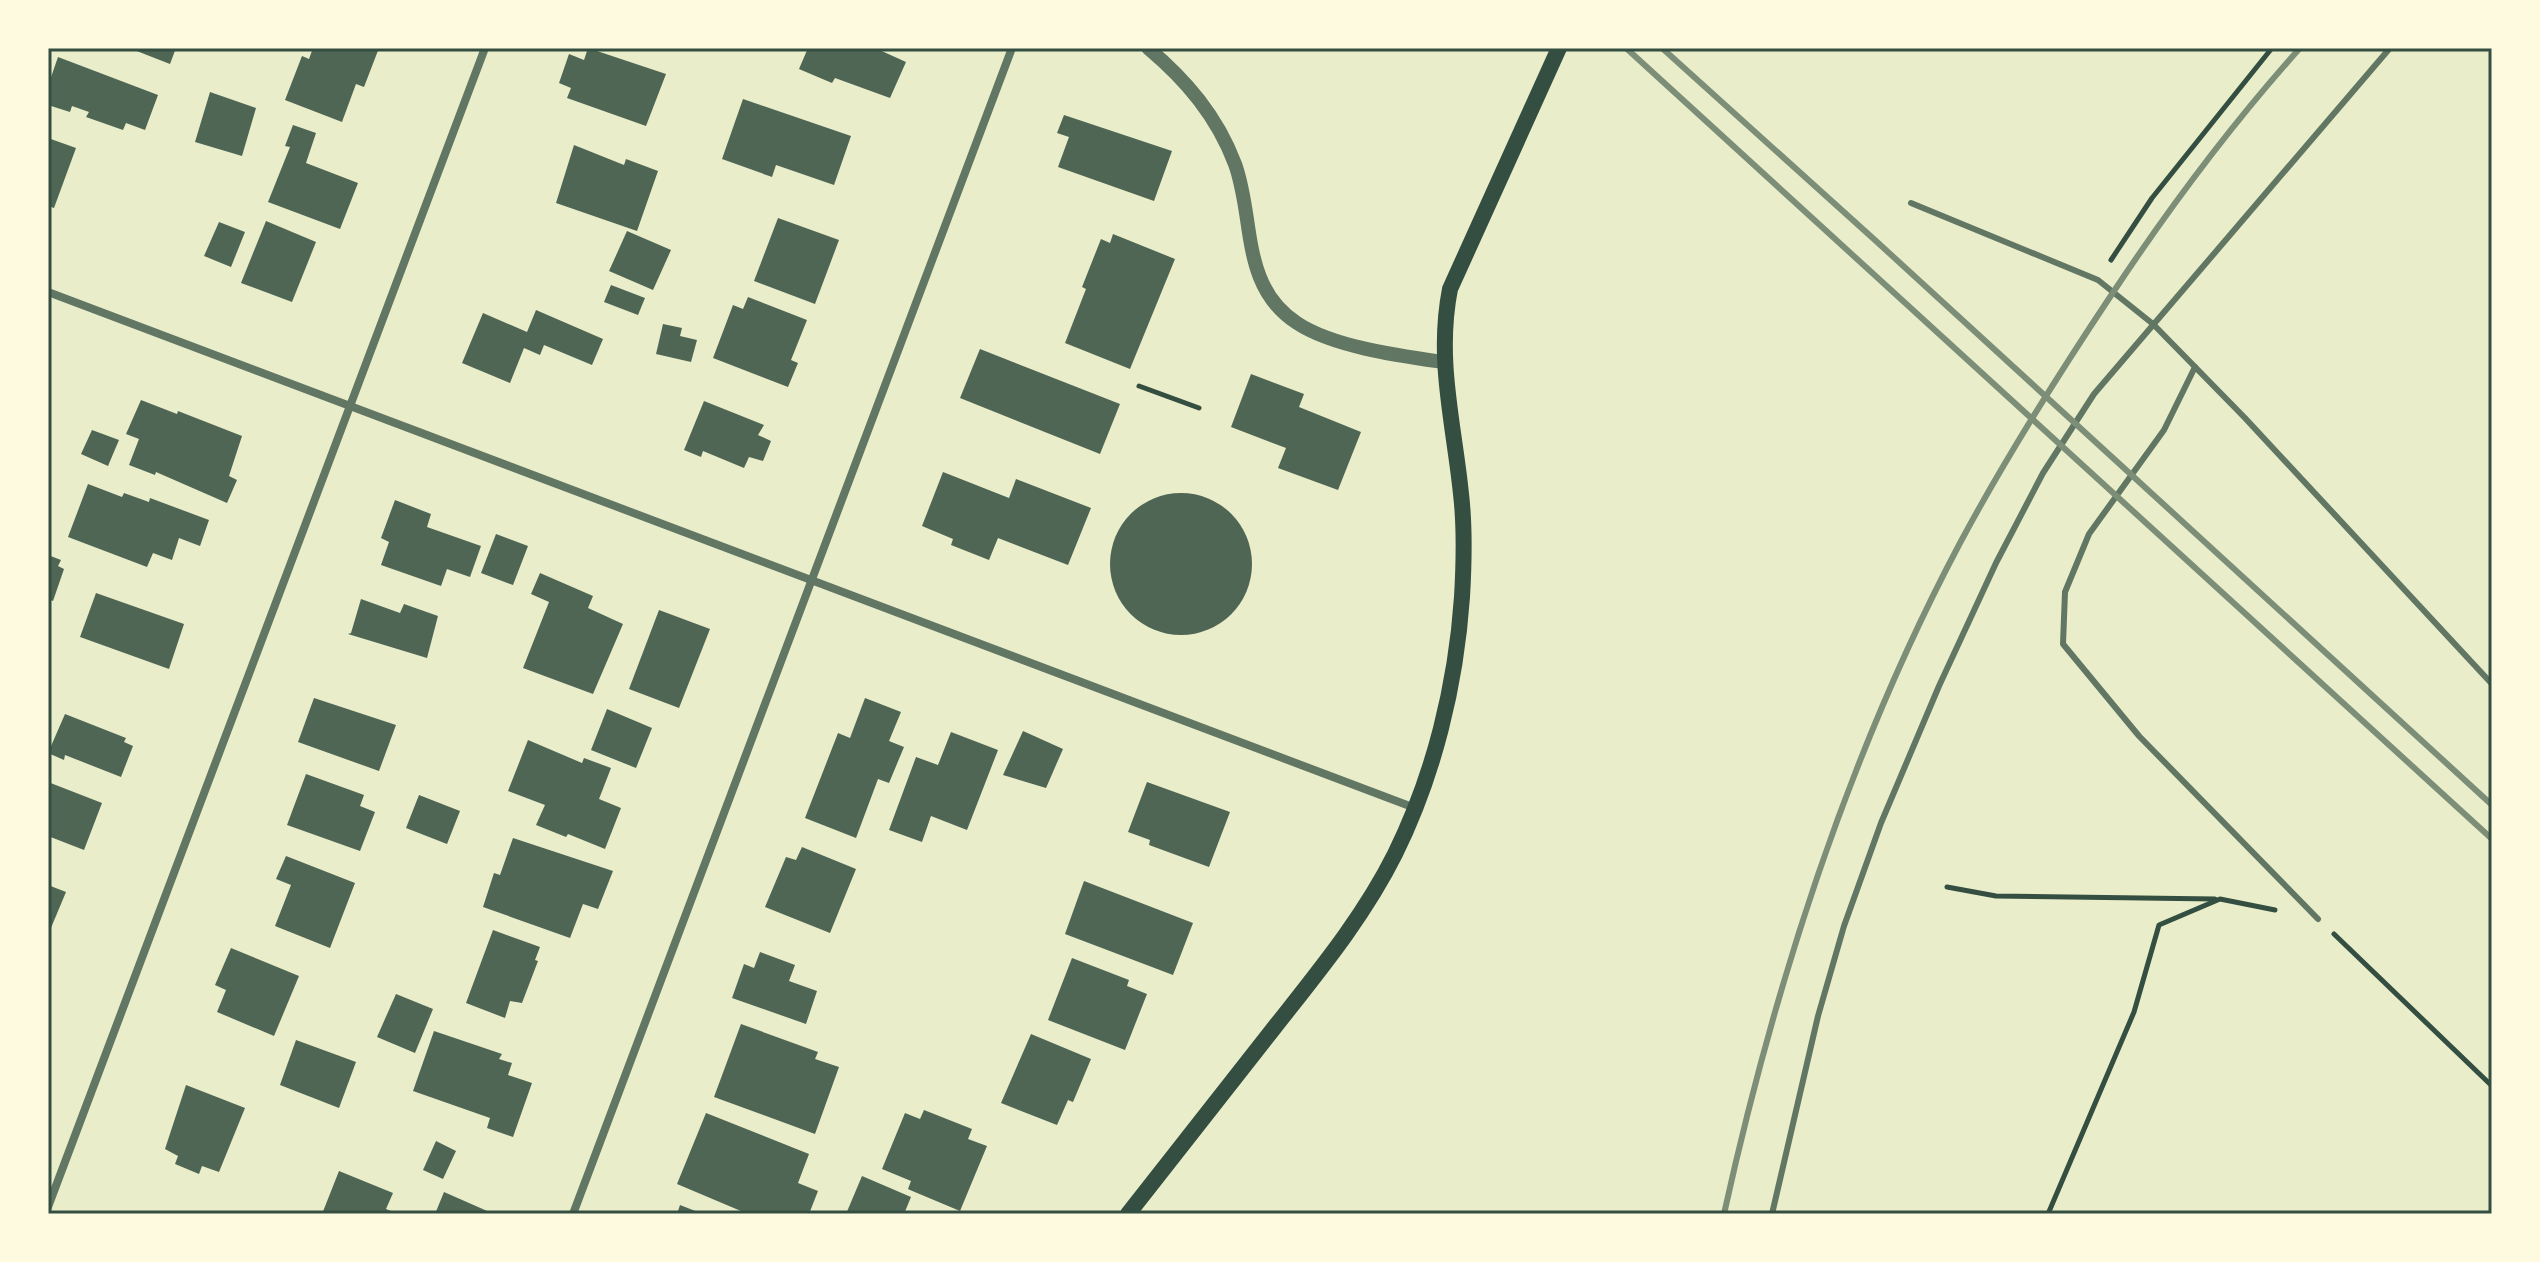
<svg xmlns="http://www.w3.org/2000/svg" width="2540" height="1262" font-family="'Crimson Pro',serif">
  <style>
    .building { fill: #4f6655 }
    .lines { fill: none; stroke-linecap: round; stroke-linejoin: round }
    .path { stroke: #344e41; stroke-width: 5 }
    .service { stroke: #617663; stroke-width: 6 }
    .minor { stroke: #617663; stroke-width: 8 }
    .tertiary { stroke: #617663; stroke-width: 14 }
    .secondary { stroke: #344e41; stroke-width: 16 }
    .rail { stroke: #7c8e77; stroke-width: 6 }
    .neatline { fill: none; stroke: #344e41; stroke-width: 3 }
  </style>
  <rect width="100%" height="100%" fill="#e9edc9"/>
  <g class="building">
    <path d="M 129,48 L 176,48 L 170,64 Z"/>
    <path d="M 313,48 L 379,48 L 364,87 L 356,84 L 342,122 L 285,100 L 302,56 L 309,59 Z"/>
    <path d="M 588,48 L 666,74 L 646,126 L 567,98 L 571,88 L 559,83 L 569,54 L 584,60 Z"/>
    <path d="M 808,48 L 875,48 L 906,62 L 890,98 L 835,78 L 832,83 L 799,69 Z"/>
    <path d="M 58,57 L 158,95 L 145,130 L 126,123 L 123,130 L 86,117 L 89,112 L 72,106 L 70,112 L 48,105 L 48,86 Z"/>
    <path d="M 210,92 L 256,108 L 242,156 L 195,142 Z"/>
    <path d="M 743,99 L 851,136 L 834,185 L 776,165 L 772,177 L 722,159 Z"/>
    <path d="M 1064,115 L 1172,151 L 1154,201 L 1058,167 L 1069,137 L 1057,133 Z"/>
    <path d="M 293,125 L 316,133 L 306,163 L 358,183 L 340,229 L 268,202 L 290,147 L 285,146 Z"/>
    <path d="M 48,138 L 76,148 L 54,208 L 48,206 Z"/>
    <path d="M 574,145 L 624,165 L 626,159 L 658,171 L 637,231 L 556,203 Z"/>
    <path d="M 778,218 L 839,240 L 815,304 L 754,281 Z"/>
    <path d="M 266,221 L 316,242 L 292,302 L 241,283 Z"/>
    <path d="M 219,222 L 245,232 L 231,267 L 204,256 Z"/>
    <path d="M 627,231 L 671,250 L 653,290 L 609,271 Z"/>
    <path d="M 1113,234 L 1175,259 L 1130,369 L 1065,343 L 1086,289 L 1082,287 L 1101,239 L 1110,243 Z"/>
    <path d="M 611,285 L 645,298 L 638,315 L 604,302 Z"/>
    <path d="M 748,297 L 807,320 L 791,360 L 798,363 L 788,387 L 713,358 L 733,305 L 743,309 Z"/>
    <path d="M 536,310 L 603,339 L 592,365 L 544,345 L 540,355 L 524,348 L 510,383 L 462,363 L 483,313 L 527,332 Z"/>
    <path d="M 663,324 L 682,328 L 680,336 L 697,340 L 691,362 L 656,354 Z"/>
    <path d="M 980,349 L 1120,404 L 1100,454 L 960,398 Z"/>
    <path d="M 1251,374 L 1304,394 L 1299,407 L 1361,432 L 1338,490 L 1278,468 L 1286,448 L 1231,427 Z"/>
    <path d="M 141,400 L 177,414 L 178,411 L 242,436 L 229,476 L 237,480 L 227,503 L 156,472 L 155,475 L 129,465 L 139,439 L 126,434 Z"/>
    <path d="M 704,401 L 764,425 L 758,435 L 771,441 L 763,461 L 749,457 L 744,468 L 703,451 L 701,457 L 684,450 Z"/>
    <path d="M 92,430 L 119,440 L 108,466 L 81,454 Z"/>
    <path d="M 943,472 L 1009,498 L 1016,479 L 1091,508 L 1068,565 L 998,538 L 989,560 L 951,545 L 953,539 L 922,526 Z"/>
    <path d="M 88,484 L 122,497 L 124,493 L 149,502 L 150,498 L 209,520 L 200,546 L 179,538 L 172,560 L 153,553 L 147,567 L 68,537 Z"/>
    <circle cx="1181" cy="564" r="71"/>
    <path d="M 395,500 L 431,514 L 427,527 L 481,546 L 470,577 L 447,569 L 441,586 L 381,565 L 389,542 L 381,538 Z"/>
    <path d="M 496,534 L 528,546 L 513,585 L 481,573 Z"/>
    <path d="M 48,555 L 61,560 L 58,566 L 64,569 L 53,601 L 48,599 Z"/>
    <path d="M 540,573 L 593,596 L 588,608 L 623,624 L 593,694 L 523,668 L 549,602 L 531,594 Z"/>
    <path d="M 96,593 L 184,624 L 169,669 L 80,637 Z"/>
    <path d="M 361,599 L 400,613 L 404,604 L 438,616 L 427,658 L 348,634 L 351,633 Z"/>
    <path d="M 659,610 L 710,629 L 679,708 L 629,689 Z"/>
    <path d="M 314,698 L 396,725 L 379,771 L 298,742 Z"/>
    <path d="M 865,698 L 901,712 L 889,741 L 904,747 L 889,783 L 878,779 L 856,838 L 805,818 L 838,733 L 850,738 Z"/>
    <path d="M 607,709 L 652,728 L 636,768 L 591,750 Z"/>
    <path d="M 65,714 L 126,738 L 124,742 L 133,746 L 121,777 L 65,755 L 64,760 L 48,753 Z"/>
    <path d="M 1023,731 L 1063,749 L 1046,788 L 1003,775 Z"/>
    <path d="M 951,732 L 998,750 L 967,830 L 931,816 L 922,842 L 889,830 L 916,757 L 938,765 Z"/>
    <path d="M 528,740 L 582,763 L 584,758 L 611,768 L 599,799 L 621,808 L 605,849 L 568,834 L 566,837 L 536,825 L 545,805 L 508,791 Z"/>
    <path d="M 306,774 L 364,795 L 360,806 L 375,812 L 360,851 L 287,825 Z"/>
    <path d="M 48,782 L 102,803 L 84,850 L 48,836 Z"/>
    <path d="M 1147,782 L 1230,812 L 1209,867 L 1149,845 L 1150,840 L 1128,832 Z"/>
    <path d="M 419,795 L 460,811 L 447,844 L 406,828 Z"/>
    <path d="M 513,838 L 613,871 L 598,909 L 583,904 L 570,938 L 483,907 L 494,873 L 500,875 Z"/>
    <path d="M 802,847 L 856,869 L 830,933 L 765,907 L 786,857 L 796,860 Z"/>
    <path d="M 286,856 L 355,883 L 330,948 L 275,926 L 291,885 L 276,879 Z"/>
    <path d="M 1084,881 L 1193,923 L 1173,975 L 1065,934 Z"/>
    <path d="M 48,885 L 66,892 L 48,935 Z"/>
    <path d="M 493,930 L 540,947 L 535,960 L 538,961 L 522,1003 L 510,1001 L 505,1018 L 466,1003 Z"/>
    <path d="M 231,948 L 299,976 L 274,1036 L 217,1012 L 226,990 L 215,985 Z"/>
    <path d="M 760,952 L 795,965 L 789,981 L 817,991 L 806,1024 L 732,998 L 744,964 L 754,968 Z"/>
    <path d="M 1072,958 L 1129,980 L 1127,986 L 1147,994 L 1125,1050 L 1048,1020 Z"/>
    <path d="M 396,994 L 433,1009 L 415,1053 L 377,1037 Z"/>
    <path d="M 741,1024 L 818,1052 L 815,1059 L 839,1067 L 815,1134 L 714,1097 Z"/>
    <path d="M 434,1031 L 502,1054 L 499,1059 L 512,1063 L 508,1075 L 532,1083 L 513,1137 L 487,1128 L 490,1118 L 413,1091 Z"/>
    <path d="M 1031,1034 L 1091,1059 L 1073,1102 L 1068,1100 L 1057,1125 L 1001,1103 Z"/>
    <path d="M 296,1040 L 356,1062 L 339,1108 L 280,1085 Z"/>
    <path d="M 186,1085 L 245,1108 L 219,1172 L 202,1166 L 199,1174 L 175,1164 L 178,1156 L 165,1149 Z"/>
    <path d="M 924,1110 L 972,1129 L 968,1139 L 987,1146 L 960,1211 L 910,1190 L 908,1189 L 911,1181 L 882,1169 L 905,1113 L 920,1119 Z"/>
    <path d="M 706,1113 L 809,1154 L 798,1183 L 818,1191 L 809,1214 L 763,1214 L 757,1212 L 756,1214 L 748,1214 L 677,1184 Z"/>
    <path d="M 436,1141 L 456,1151 L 443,1179 L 423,1170 Z"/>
    <path d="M 339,1171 L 393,1193 L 386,1209 L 399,1214 L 322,1214 Z"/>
    <path d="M 862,1176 L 911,1197 L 904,1214 L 846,1214 Z"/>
    <path d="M 444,1192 L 494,1214 L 435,1214 Z"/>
    <path d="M 680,1205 L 703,1214 L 677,1214 Z"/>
  </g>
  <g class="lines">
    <g class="path">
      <path d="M 2111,260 L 2152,198 L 2272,48"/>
      <path d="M 1139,386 L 1199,408"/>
      <path d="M 1947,887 L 1996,896 L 2215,899"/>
      <path d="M 2334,934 L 2492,1086"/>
      <path d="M 2048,1214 L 2134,1012 L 2159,925 L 2220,899 L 2275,910"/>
    </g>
    <g class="service">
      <path d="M 1911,203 L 2098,280 L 2153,324 L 2245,418 L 2492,684"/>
      <path d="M 2195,367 L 2164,430 L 2089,534 L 2065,592 L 2063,644 L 2139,736 L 2318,919"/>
      <path d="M 1772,1214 L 1818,1016 L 1844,926 L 1881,823 L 1939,686 L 1996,563 L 2043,473 L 2094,394 L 2390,48"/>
    </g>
    <g class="minor">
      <path d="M 48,292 L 1415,808"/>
      <path d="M 48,1207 L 485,48"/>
      <path d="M 573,1214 L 1012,48"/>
    </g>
    <path class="tertiary" d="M 1148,48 C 1186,80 1217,116 1235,164 C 1255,219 1240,286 1297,323 C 1333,347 1401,356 1443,362"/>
    <path class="secondary" d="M 1128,1214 C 1177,1152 1225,1090 1274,1028 C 1318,972 1363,918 1395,854 C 1434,775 1456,685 1462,597 C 1464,563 1465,528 1461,494 C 1454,424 1436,360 1450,289 L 1559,48"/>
    <g class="rail">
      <path d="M 1626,48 L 2492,839"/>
      <path d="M 1662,48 L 1876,241 L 2492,805"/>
      <path d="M 1724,1214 C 1775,983 1849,752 1960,543 C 2006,457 2058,375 2112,294 C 2169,208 2231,125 2300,48"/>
    </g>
  </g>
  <rect width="2540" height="1262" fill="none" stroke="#fefae0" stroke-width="100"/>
  <rect x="50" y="50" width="2440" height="1162" class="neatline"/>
</svg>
